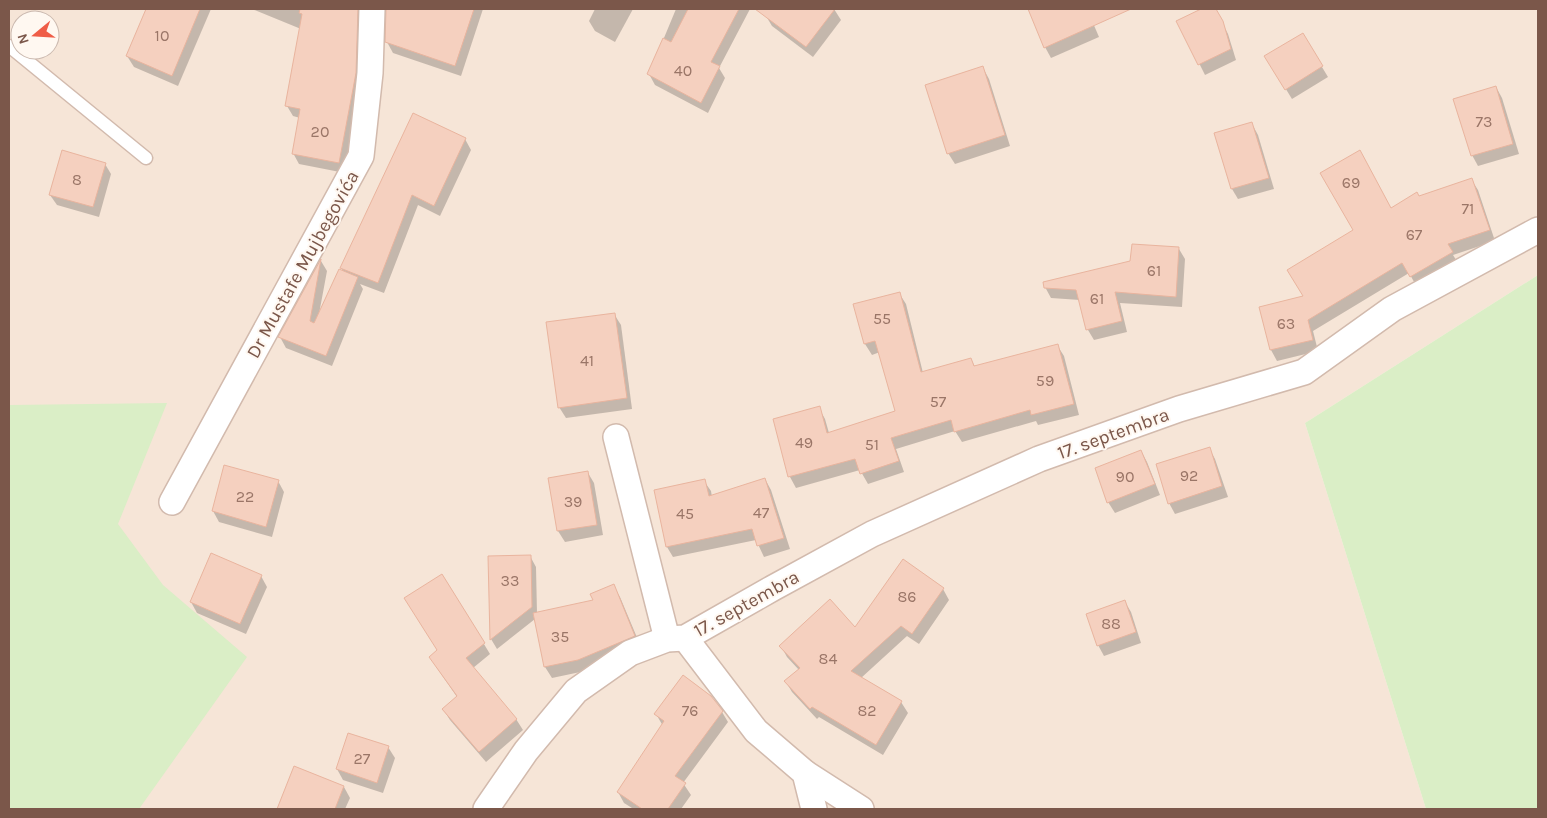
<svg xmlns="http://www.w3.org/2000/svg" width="1547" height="818" font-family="Karla,sans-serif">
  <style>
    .residential { fill: #f6e5d7; fill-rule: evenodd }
    .green { fill: #daeec6 }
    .shadow { fill: #0003 }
    .building { fill: #f5d0bf; stroke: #e9b49e }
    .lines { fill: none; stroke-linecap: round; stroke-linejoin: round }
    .service-casing { stroke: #d2baad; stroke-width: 15 }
    .minor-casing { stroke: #d2baad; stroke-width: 28 }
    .service { stroke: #fff; stroke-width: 12 }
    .minor { stroke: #fff; stroke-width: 25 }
    .labels { text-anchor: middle; stroke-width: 4; stroke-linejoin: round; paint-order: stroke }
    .number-label { font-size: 16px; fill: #9a7567 }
    .street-label { font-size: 19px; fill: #7b574a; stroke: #fff8f1 }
  </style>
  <rect width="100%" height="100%" fill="#fef4ea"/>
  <path class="residential" d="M 9,9 L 1538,9 L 1538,275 L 1305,423 L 1426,809 L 9,809 ZM 20,20 L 50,20 L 50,50 L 20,50 Z"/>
  <g class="green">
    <path d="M 1538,275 L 1538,809 L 1426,809 L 1305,423 Z"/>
    <path d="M 167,403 L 118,524 L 163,585 L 247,657 L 139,809 L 9,809 L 9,405 Z"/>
  </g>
  <g class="shadow">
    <path d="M 147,9 L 211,9 L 178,86 L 134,67 L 127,56 Z"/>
    <path d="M 252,9 L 369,9 L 361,85 L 345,173 L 299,164 L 293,153 L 300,118 L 293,116 L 287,106 L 301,29 Z"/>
    <path d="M 387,9 L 483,9 L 461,76 L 393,53 L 387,42 Z"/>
    <path d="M 595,9 L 633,9 L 615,42 L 595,31 L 589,21 Z"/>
    <path d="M 676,9 L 750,9 L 719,68 L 725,78 L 708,113 L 655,85 L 649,74 Z"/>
    <path d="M 771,9 L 834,9 L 841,20 L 813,57 L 772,26 L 766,16 Z"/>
    <path d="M 1044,9 L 1087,9 L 1099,37 L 1051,58 L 1045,47 L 1032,14 Z"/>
    <path d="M 1204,9 L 1215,9 L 1228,34 L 1236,60 L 1205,75 L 1178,21 Z"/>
    <path d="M 1302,34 L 1328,77 L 1292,99 L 1266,57 Z"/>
    <path d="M 983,68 L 989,79 L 1010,146 L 955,164 L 948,153 Z"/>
    <path d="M 1496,87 L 1502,98 L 1519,154 L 1478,166 L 1472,155 Z"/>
    <path d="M 1252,124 L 1258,135 L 1274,189 L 1238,199 L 1232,189 Z"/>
    <path d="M 465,139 L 471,150 L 440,216 L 418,205 L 384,293 L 360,284 L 363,289 L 332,366 L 286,348 L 280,337 L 321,261 L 327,271 L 319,314 L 344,272 L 341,268 Z"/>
    <path d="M 105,164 L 111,174 L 99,217 L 57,205 L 50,195 Z"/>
    <path d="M 1471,179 L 1478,190 L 1495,241 L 1453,255 L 1458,263 L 1417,287 L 1409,273 L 1313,331 L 1318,351 L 1277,361 L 1271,350 L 1261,308 L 1305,297 L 1391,209 L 1419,197 Z"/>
    <path d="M 1179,249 L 1185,259 L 1182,307 L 1120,303 L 1127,332 L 1094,340 L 1088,330 L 1080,300 L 1051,298 L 1045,287 Z"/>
    <path d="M 899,293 L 906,304 L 923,373 L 971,359 L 975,367 L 1057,345 L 1064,356 L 1079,415 L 1038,425 L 1036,421 L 962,442 L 955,431 L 896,449 L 904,472 L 868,484 L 860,470 L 796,488 L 790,477 L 774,420 L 819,408 L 825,419 L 829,433 L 897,411 L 880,352 L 872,355 L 865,344 L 855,305 Z"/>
    <path d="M 614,314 L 621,325 L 632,409 L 566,418 L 559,407 Z"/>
    <path d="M 1209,448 L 1215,459 L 1228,497 L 1175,514 L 1169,503 Z"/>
    <path d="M 1141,451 L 1147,462 L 1160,495 L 1115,513 L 1108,502 Z"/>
    <path d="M 588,473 L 594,483 L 603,535 L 565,542 L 558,531 L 550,479 Z"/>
    <path d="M 765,479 L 771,490 L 790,549 L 764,557 L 756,540 L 673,557 L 667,547 L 704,481 L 711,491 L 712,497 Z"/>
    <path d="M 278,481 L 284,492 L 272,537 L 219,522 L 213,511 Z"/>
    <path d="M 530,556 L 536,567 L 537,613 L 594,601 L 613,586 L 620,597 L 641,647 L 585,671 L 552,678 L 545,667 L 535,619 L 497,649 L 491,639 L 489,557 Z"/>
    <path d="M 442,575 L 490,654 L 473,668 L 516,719 L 523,730 L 486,762 L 450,720 L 443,709 L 457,697 L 437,668 Z"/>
    <path d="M 261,576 L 267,587 L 246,634 L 197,613 L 191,602 Z"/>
    <path d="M 943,589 L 949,600 L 919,644 L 907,636 L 861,678 L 901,702 L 908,713 L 883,755 L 819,717 L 817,719 L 792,692 L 786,682 L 799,670 L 787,657 L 781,646 L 855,629 Z"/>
    <path d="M 1125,602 L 1131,612 L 1141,643 L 1104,656 L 1098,645 Z"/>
    <path d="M 722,712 L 728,722 L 683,783 L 691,795 L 681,809 L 631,809 L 632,808 L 624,803 L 618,792 L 663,726 L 656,714 Z"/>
    <path d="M 388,747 L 395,758 L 383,793 L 343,780 L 337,769 Z"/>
    <path d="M 295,767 L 344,787 L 350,798 L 345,809 L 278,809 Z"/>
  </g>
  <g class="building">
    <path d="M 146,9 L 200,9 L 172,76 L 126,56 Z"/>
    <path d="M 300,9 L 358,9 L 356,73 L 339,163 L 292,154 L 300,109 L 285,106 L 302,14 L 299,13 Z"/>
    <path d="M 386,9 L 474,9 L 455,66 L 385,42 Z"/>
    <path d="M 688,9 L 739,9 L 711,62 L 720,66 L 701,103 L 647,74 L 663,38 L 671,42 Z"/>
    <path d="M 755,9 L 835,9 L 806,47 Z"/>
    <path d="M 1028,9 L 1131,9 L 1044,48 Z"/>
    <path d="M 1201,9 L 1216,9 L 1223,21 L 1231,49 L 1198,65 L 1176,21 Z"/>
    <path d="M 1303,33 L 1323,66 L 1285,90 L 1264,56 Z"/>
    <path d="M 983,66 L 1005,135 L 947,154 L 925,85 Z"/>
    <path d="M 1496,86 L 1513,144 L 1471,156 L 1453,99 Z"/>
    <path d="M 413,113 L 466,138 L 434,206 L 412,195 L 378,283 L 340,268 Z"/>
    <path d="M 1252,122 L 1269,178 L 1231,189 L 1214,133 Z"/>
    <path d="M 62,150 L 106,163 L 93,207 L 49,195 Z"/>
    <path d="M 1360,150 L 1391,208 L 1417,192 L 1419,196 L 1472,178 L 1490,230 L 1448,244 L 1453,252 L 1410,277 L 1402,263 L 1308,320 L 1313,340 L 1270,350 L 1259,307 L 1303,296 L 1287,270 L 1353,230 L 1320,173 Z"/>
    <path d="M 1132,244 L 1179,247 L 1176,297 L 1115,292 L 1122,321 L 1086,330 L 1076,290 L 1044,288 L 1043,282 L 1130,261 Z"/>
    <path d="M 321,259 L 310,321 L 314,323 L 339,269 L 358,277 L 326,356 L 278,337 Z"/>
    <path d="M 900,292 L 921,372 L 971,358 L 974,366 L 1058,344 L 1074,404 L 1031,415 L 1030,410 L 954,432 L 951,420 L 891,438 L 899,461 L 860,474 L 855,459 L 788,477 L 773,419 L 820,406 L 827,433 L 895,411 L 875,341 L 864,344 L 853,304 Z"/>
    <path d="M 615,313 L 627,398 L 558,408 L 546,322 Z"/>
    <path d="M 1210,447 L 1222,486 L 1168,504 L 1156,464 Z"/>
    <path d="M 1141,450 L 1155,484 L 1107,503 L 1095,468 Z"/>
    <path d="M 224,465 L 279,480 L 266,527 L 212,511 Z"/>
    <path d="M 588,471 L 597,525 L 557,531 L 548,478 Z"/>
    <path d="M 765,478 L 784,538 L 757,546 L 752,529 L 666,547 L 654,490 L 705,479 L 709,496 Z"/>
    <path d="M 211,553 L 262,575 L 240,624 L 190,602 Z"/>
    <path d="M 531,555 L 532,607 L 490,640 L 488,556 Z"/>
    <path d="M 903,559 L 944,588 L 912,634 L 901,626 L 851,671 L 902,701 L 876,745 L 812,707 L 810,709 L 784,681 L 800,668 L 779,646 L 830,599 L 855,627 Z"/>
    <path d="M 442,574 L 485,643 L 466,658 L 517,719 L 479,752 L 442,709 L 457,696 L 429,657 L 437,650 L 404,598 Z"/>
    <path d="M 614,584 L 635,636 L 578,660 L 544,667 L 533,613 L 593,600 L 590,594 Z"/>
    <path d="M 1125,600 L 1136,632 L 1097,646 L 1086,614 Z"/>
    <path d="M 683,675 L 711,696 L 723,711 L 675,776 L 686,783 L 668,809 L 642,809 L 617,792 L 664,721 L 654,714 Z"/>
    <path d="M 348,733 L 389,746 L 377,783 L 336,769 Z"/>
    <path d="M 294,766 L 344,786 L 335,809 L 277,809 Z"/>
  </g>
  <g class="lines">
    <g class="service-casing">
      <path id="service" d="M 9,46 L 146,158"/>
    </g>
    <g class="minor-casing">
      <g id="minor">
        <path d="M 616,437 L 667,639"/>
        <path d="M 172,502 L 361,156 L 370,73 L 372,9"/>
        <path d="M 685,638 L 756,731 L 805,773 L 814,809"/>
        <path d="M 805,773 L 861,809"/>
        <path d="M 486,809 L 526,751 L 576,691 L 630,653 L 667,639 L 685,638 L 773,588 L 872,534 L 1039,459 L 1179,409 L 1304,372 L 1392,309 L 1538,230"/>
      </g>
    </g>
    <use href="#service" class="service"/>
    <use href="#minor" class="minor"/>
  </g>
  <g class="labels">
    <g class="number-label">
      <text x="162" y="41">10</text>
      <text x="683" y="76">40</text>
      <text x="1484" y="127">73</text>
      <text x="320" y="137">20</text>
      <text x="77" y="185">8</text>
      <text x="1351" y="188">69</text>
      <text x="1468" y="214">71</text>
      <text x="1414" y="240">67</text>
      <text x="1154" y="276">61</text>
      <text x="1097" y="304">61</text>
      <text x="882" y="324">55</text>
      <text x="1286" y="329">63</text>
      <text x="587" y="366">41</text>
      <text x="1045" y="386">59</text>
      <text x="938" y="407">57</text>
      <text x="804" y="448">49</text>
      <text x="872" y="450">51</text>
      <text x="1189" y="481">92</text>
      <text x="1125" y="482">90</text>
      <text x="245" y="502">22</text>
      <text x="573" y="507">39</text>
      <text x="761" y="518">47</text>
      <text x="685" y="519">45</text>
      <text x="510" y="586">33</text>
      <text x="907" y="602">86</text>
      <text x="1111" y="629">88</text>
      <text x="560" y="642">35</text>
      <text x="828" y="664">84</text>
      <text x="690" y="716">76</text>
      <text x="867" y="716">82</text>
      <text x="362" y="764">27</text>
    </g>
    <g class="street-label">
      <text transform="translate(302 264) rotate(-61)" y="7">Dr Mustafe Mujbegovića</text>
      <text transform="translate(1113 433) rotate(-20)" y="7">17. septembra</text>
      <text transform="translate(746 603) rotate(-29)" y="7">17. septembra</text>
    </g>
  </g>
  <rect width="1547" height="818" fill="none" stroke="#7b574a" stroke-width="20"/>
  <g transform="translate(35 35) rotate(252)"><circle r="24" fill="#fff8f1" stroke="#cab8ae"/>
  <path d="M0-4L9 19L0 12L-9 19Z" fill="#ef5d47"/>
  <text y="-8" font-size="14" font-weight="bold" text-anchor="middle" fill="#7b574a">N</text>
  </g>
</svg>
